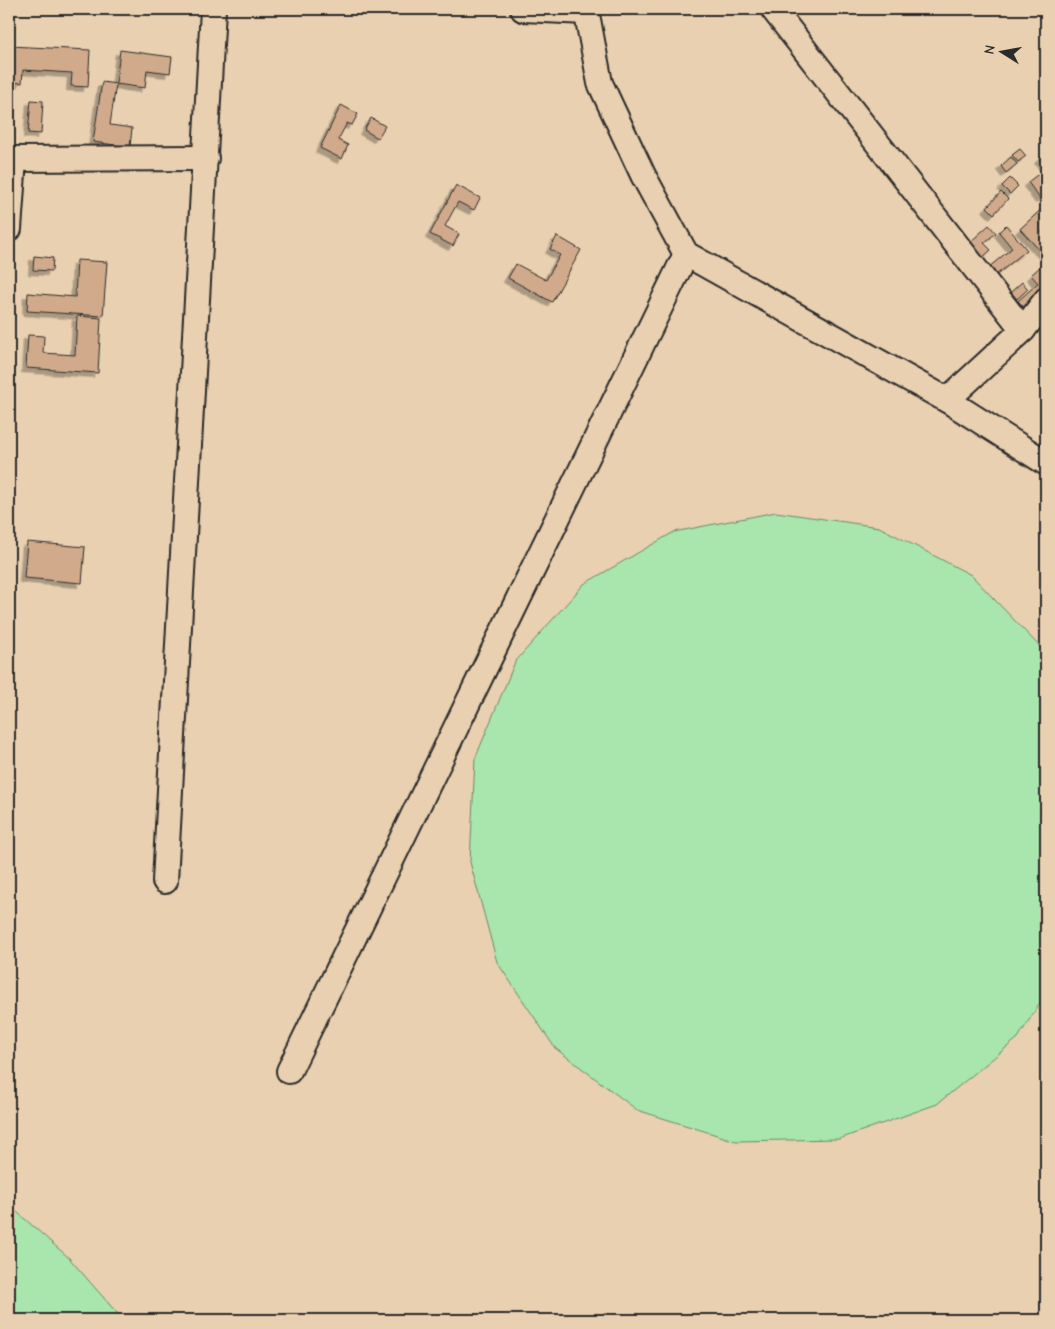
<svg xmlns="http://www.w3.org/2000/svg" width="1055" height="1329" font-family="'Comic Neue',sans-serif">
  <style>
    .green { fill: #a8e6ad; stroke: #6a886c }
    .building { fill: #d0aa8a; stroke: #2b2b2b; filter: url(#shadow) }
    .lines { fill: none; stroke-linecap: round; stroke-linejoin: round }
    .minor-casing { stroke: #2b2b2b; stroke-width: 28 }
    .minor { stroke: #e8d0b0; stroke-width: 24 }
  </style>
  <defs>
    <filter id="shadow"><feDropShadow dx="-4.5" dy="4.5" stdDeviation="0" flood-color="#0004"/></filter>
  </defs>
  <rect width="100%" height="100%" fill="#e8d0b0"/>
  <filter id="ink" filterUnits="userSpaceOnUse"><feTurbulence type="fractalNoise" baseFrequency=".02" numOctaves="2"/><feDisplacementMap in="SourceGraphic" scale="10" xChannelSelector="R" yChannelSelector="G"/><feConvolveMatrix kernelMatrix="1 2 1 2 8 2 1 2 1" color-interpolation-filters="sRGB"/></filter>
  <g filter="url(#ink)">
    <g class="green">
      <path d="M 776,512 L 879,527 L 971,575 L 1043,650 L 1046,657 L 1046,993 L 1018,1038 L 937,1104 L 839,1139 L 736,1141 L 637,1110 L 555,1048 L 497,962 L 470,862 L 475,759 L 515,662 L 584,584 L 674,532 Z"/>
      <path d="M 9,1205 L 69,1258 L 123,1320 L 9,1320 Z"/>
    </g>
    <g class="building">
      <path d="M 9,46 L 90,50 L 88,87 L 71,86 L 72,73 L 23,70 L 22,83 L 9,82 Z"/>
      <path d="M 120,50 L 172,57 L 170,73 L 147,70 L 145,88 L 116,84 Z"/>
      <path d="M 102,82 L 116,84 L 110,125 L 132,128 L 130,147 L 93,142 Z"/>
      <path d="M 31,100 L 43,101 L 41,134 L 28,133 Z"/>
      <path d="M 341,105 L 358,114 L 352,125 L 347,123 L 338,140 L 348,145 L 342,159 L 320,148 Z"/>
      <path d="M 371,118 L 385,126 L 378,138 L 364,130 Z"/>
      <path d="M 1020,149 L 1026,156 L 1018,162 L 1012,155 Z"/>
      <path d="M 1046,153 L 1046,168 L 1039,159 Z"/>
      <path d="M 1011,157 L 1017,164 L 1006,173 L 1001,166 Z"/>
      <path d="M 1045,169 L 1046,181 L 1043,184 L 1046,187 L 1046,194 L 1040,199 L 1028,182 Z"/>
      <path d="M 1010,178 L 1018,186 L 1010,194 L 1002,186 Z"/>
      <path d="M 456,185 L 480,198 L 474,210 L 458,202 L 445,226 L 459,234 L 453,246 L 430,234 Z"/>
      <path d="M 1001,192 L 1008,199 L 994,214 L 987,207 Z"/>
      <path d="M 1046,205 L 1046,228 L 1042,232 L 1046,236 L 1046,253 L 1044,255 L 1020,229 Z"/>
      <path d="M 989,225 L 996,233 L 984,243 L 991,250 L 980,260 L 967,245 Z"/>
      <path d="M 1006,225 L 1027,250 L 995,276 L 988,268 L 1012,248 L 999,232 Z"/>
      <path d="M 557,236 L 581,250 L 552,302 L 508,278 L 516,264 L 546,280 L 560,255 L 550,249 Z"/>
      <path d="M 34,256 L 53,258 L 52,271 L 33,270 Z"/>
      <path d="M 77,260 L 107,262 L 103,316 L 27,311 L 28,293 L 75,297 Z"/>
      <path d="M 1040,267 L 1046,274 L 1046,292 L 1027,310 L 1018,301 L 1038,283 L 1031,275 Z"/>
      <path d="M 1022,282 L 1028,289 L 1017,299 L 1011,292 Z"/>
      <path d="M 77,316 L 101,318 L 98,373 L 26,368 L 28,335 L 44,336 L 43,353 L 75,355 Z"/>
      <path d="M 27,542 L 85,547 L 82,583 L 24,578 Z"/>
    </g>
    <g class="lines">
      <g class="minor-casing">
        <g id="minor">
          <path d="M 523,9 L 586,12"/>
          <path d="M 586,9 L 600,83 L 643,175 L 686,254 L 947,400 L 1046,463"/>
          <path d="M 773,9 L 1023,330"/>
          <path d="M 9,159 L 206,158"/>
          <path d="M 9,229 L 14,159"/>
          <path d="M 947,400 L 1023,330 L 1046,300"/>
          <path d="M 165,881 L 213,9"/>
          <path d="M 289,1071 L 686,254"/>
        </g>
      </g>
      <use href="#minor" class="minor"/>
    </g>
  </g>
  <rect width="1055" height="1329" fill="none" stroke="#e8d0b0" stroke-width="30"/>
  <rect x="15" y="15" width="1025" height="1299" fill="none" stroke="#2b2b2b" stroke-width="2" filter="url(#ink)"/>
  <g transform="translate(1002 52) rotate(281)" stroke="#e8d0b0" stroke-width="4" paint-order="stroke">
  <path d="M0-4L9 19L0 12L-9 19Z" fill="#2b2b2b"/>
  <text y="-8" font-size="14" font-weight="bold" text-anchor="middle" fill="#2b2b2b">N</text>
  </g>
</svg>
